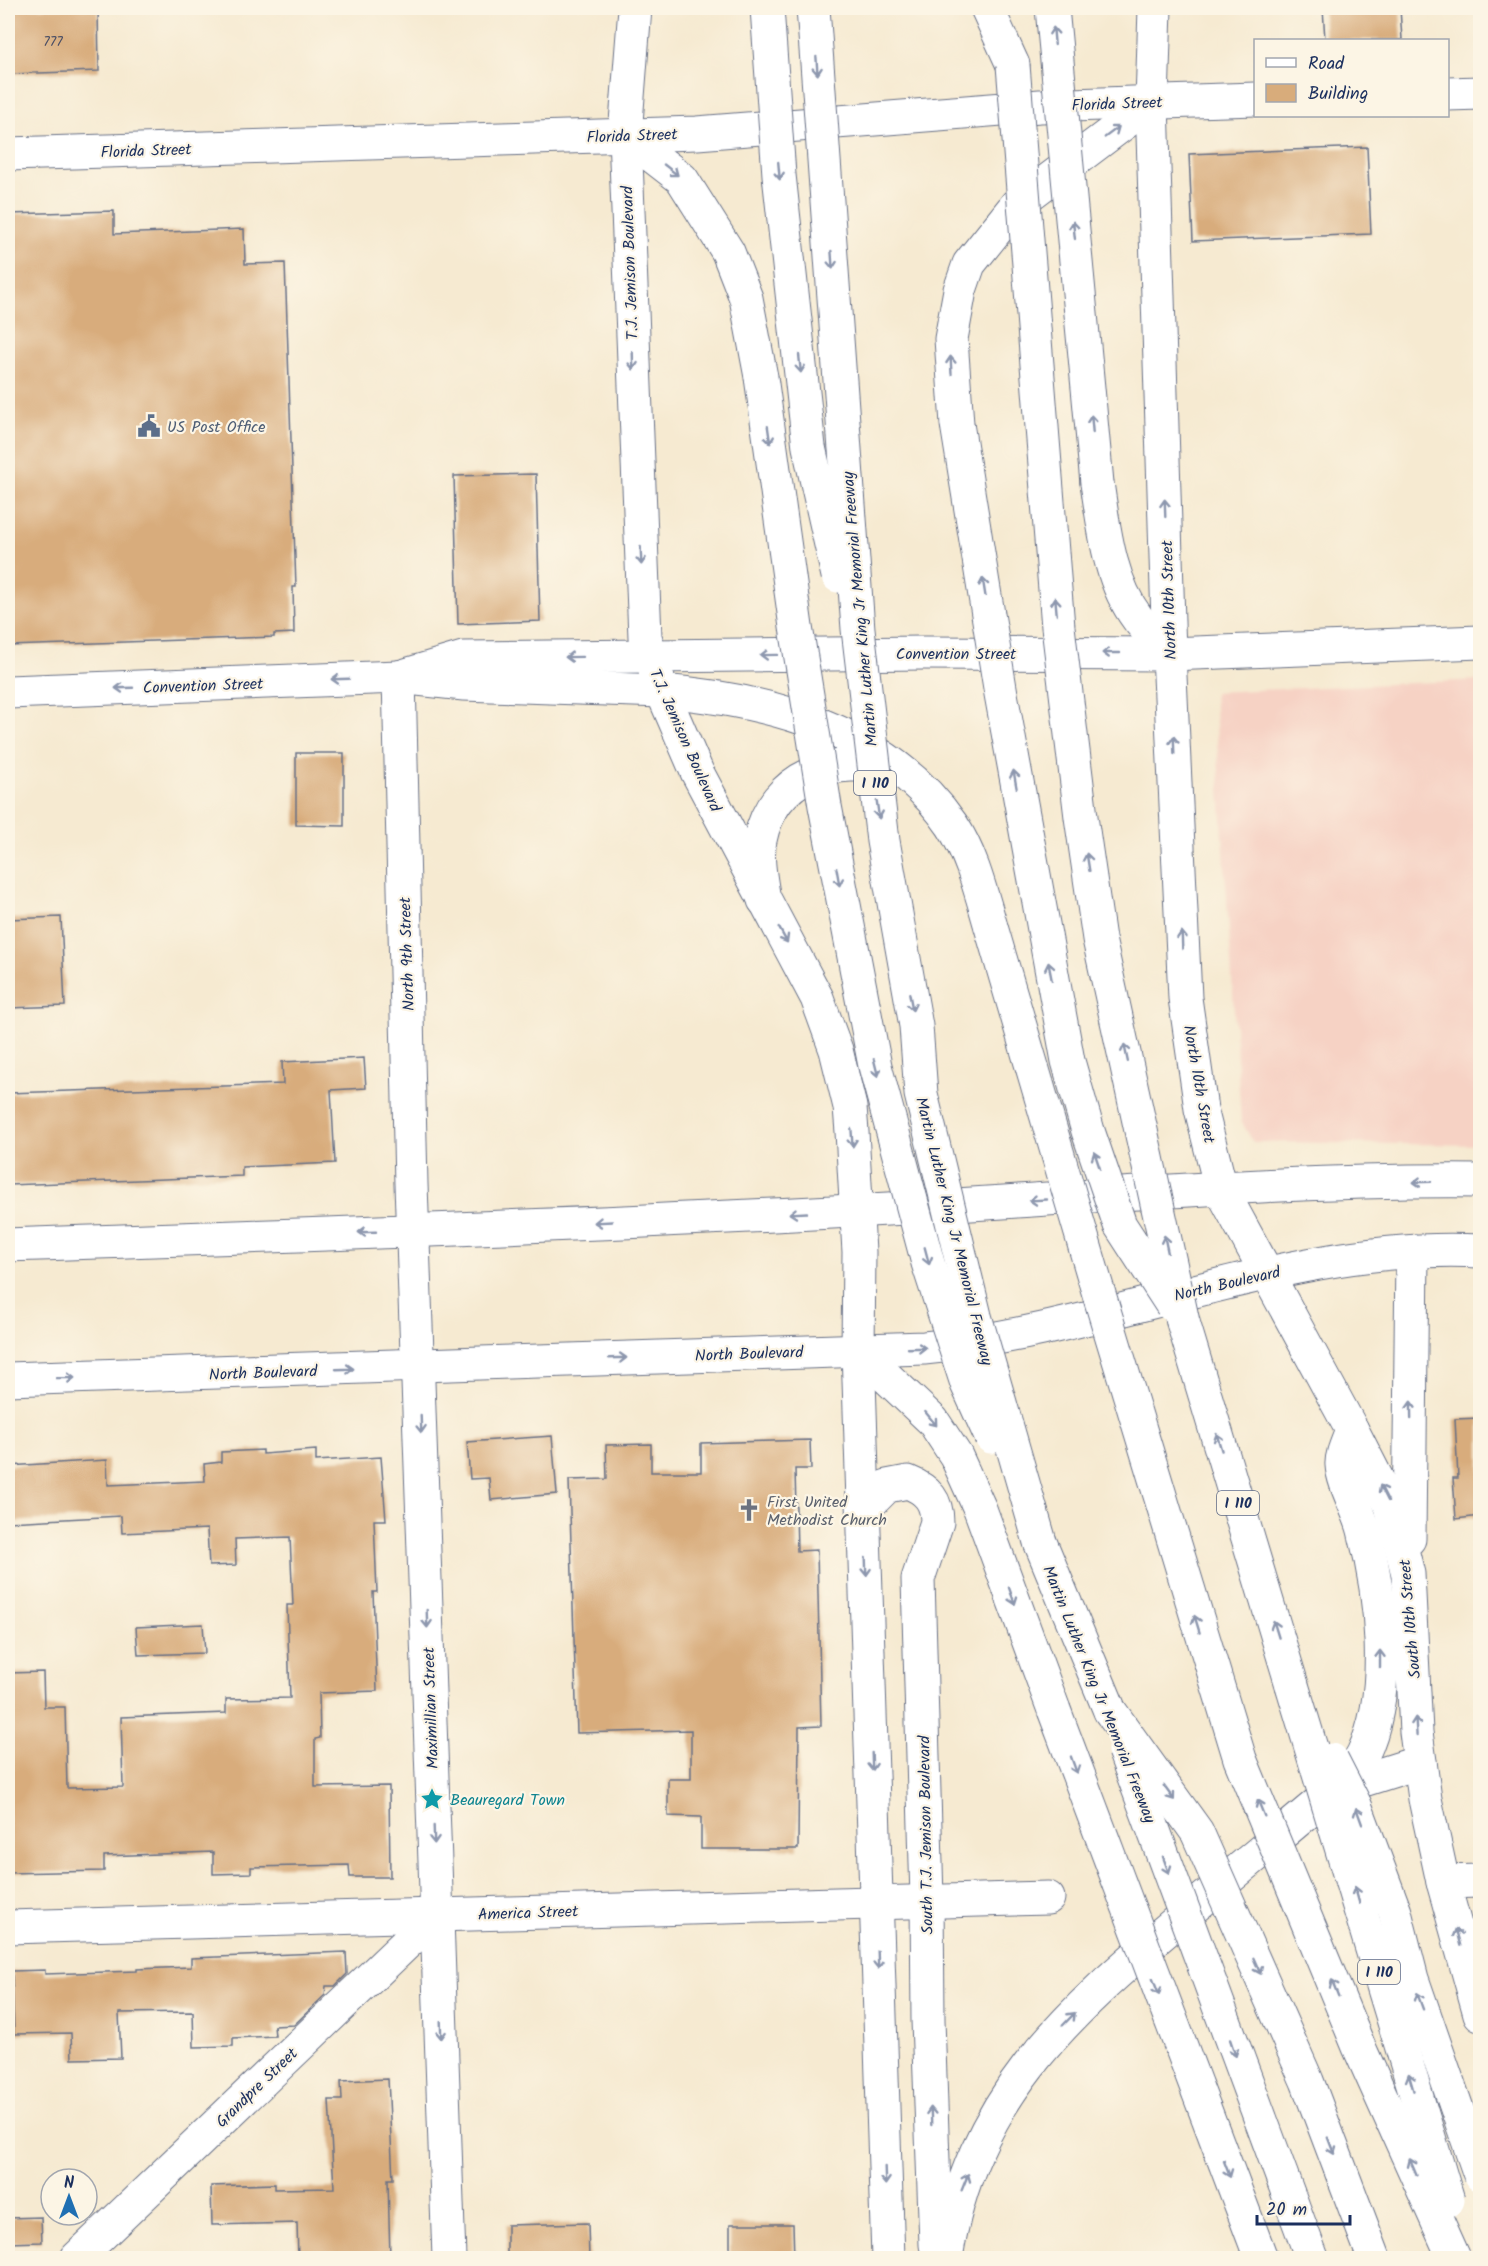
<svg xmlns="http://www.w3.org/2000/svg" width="1488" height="2266" font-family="Kalam,sans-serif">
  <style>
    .built { fill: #f6d2c4 }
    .building { fill: #d8ac7b }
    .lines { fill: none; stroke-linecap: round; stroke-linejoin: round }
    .minor-casing { stroke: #687086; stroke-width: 35 }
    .major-casing { stroke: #687086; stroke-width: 35 }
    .highway-casing { stroke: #687086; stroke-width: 35 }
    .minor { stroke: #fff; stroke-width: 33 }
    .major { stroke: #fff; stroke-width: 33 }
    .highway { stroke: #fff; stroke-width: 33 }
    .highway-bridge-casing { stroke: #687086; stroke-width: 35; stroke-linecap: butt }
    .highway-bridge { stroke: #fff; stroke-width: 33 }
    .oneway { stroke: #8d97ae }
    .labels { text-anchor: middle; stroke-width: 4.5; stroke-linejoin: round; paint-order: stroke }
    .number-label { font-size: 14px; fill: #4a4e65 }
    .shield { fill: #fcf5e5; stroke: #5e6a86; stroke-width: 1.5 }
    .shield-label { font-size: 15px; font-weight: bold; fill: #1b2f5e }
    .street-label { font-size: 16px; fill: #1b2f5e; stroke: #fcf5e5 }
    .service-label { font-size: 16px; fill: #4e5e75; stroke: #fcf5e5; text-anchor: start }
    .worship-label { font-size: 16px; fill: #5b616d; stroke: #fcf5e5; text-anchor: start }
    .culture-label { font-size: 16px; fill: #0d838f; stroke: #fcf5e5; text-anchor: start }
  </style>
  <rect width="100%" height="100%" fill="#fcf5e5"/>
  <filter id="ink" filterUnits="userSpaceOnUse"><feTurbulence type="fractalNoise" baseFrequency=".0167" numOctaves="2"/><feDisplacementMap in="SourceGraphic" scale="12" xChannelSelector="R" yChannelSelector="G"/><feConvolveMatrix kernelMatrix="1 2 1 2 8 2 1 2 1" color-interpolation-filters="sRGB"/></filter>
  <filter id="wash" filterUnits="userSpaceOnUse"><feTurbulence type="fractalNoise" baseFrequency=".008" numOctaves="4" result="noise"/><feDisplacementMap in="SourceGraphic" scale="24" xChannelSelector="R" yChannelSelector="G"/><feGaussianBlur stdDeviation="1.35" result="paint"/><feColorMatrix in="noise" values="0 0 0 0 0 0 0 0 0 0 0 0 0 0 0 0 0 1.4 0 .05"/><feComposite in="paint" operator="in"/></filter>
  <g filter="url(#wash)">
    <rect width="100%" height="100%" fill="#f6ead1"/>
    <path class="built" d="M 1480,680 L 1480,1145 L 1253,1142 L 1241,1121 L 1214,692 Z"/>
    <g id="blocks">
      <g class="building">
        <path d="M 8,8 L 98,8 L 99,71 L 8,74 Z"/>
        <path d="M 1323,8 L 1400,8 L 1402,40 L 1325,40 Z"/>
        <path d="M 1367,147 L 1371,234 L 1193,241 L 1189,154 Z"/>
        <path d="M 114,211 L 114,234 L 244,229 L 245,264 L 285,263 L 296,587 L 293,587 L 294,633 L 274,634 L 274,637 L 8,646 L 8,214 Z"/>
        <path d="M 536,474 L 540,621 L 458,624 L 454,476 Z"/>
        <path d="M 296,753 L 344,753 L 344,826 L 296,825 Z"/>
        <path d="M 61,917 L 65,1006 L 8,1008 L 8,919 Z"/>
        <path d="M 364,1058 L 366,1088 L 331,1090 L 335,1163 L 242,1167 L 242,1176 L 8,1185 L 8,1093 L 283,1084 L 282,1062 Z"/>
        <path d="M 1480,1418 L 1480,1516 L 1456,1519 L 1453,1478 L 1458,1478 L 1455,1419 Z"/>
        <path d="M 552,1436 L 557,1494 L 491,1500 L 489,1478 L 470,1479 L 467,1442 Z"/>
        <path d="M 810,1440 L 811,1469 L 795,1469 L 797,1551 L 817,1550 L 821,1726 L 799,1727 L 798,1849 L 701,1849 L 701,1817 L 668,1816 L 668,1779 L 691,1779 L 691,1730 L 577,1733 L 569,1480 L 607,1479 L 606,1445 L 651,1444 L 651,1472 L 701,1472 L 701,1443 Z"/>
        <path d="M 263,1450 L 263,1454 L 316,1450 L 316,1461 L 381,1457 L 386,1520 L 374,1520 L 377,1592 L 373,1592 L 377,1691 L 319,1693 L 320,1738 L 315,1739 L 315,1787 L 389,1786 L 390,1877 L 350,1877 L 349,1865 L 251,1867 L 251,1873 L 213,1874 L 213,1852 L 104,1856 L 104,1871 L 8,1873 L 8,1673 L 43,1672 L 44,1707 L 65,1707 L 67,1788 L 123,1787 L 121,1717 L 226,1713 L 226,1699 L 290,1698 L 287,1605 L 293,1605 L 290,1537 L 235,1539 L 236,1565 L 209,1566 L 207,1529 L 122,1533 L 121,1516 L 8,1522 L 8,1466 L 107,1460 L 108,1485 L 205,1481 L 204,1464 L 221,1462 L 221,1452 Z"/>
        <path d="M 203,1624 L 205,1653 L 138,1655 L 136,1627 Z"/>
        <path d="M 346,1952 L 347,1974 L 335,1986 L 326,1986 L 325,1995 L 294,2025 L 274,2026 L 275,2036 L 233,2038 L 233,2046 L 194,2047 L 193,2012 L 119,2013 L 121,2058 L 72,2059 L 71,2033 L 14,2034 L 12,1971 L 45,1970 L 45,1974 L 137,1971 L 137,1969 L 191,1967 L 191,1958 Z"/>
        <path d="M 388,2079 L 393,2179 L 388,2179 L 390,2259 L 298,2259 L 297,2223 L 212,2225 L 211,2186 L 275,2184 L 275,2189 L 334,2188 L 329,2100 L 342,2100 L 341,2081 Z"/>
        <path d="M 41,2217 L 42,2242 L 8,2243 L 8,2218 Z"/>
        <path d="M 588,2223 L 589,2259 L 507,2259 L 507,2225 Z"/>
        <path d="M 730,2224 L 793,2224 L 794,2259 L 730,2259 Z"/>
      </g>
    </g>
  </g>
  <g filter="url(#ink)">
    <use href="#blocks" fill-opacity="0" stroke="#687086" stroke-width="1.5"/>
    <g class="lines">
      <g class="minor-casing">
        <g id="minor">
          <path d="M 399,677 L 411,1184 L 449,2258"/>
          <path d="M 399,677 L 463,658 L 924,653 L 1169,654 L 1480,642"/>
          <path d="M 8,692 L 399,677 L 464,684 L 662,691"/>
          <path d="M 8,1245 C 301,1235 595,1225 888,1209 C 1085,1198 1283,1179 1480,1181"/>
          <path d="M 8,1379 L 924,1348 C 1112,1331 1289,1241 1480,1251"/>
          <path d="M 1443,1882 L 1480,1881"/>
          <path d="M 8,1927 L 1048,1898"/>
          <path d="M 77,2258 L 436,1915"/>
        </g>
      </g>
      <g class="major-casing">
        <g id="major">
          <path d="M 635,8 L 625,135 L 645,637 L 662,691 L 697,772 L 817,998 L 836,1050 L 850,1107 L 852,1132 L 859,1252 L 858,1350 L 888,2258"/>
          <path d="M 1155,8 L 1152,102 L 1169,654 L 1185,998 L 1201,1109 L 1221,1189 L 1352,1430 L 1391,1506 L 1408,1574 L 1416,1732 L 1425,1799 L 1443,1882 L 1480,2014"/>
          <path d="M 1448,94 L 1480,93"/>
          <path d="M 8,154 L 697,133 L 1040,106 L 1256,99"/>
          <path d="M 865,1508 L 887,1486 L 908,1482 C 928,1490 937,1501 937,1522 L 918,1579 L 927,1899 L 928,2020 L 936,2245"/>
          <path d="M 1409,1539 L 1412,1252"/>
          <path d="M 1335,1789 L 1420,1762"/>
          <path d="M 946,2258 C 970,2100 1065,2015 1182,1917 C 1233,1875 1284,1832 1335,1789 C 1346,1778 1356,1768 1363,1754 C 1393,1692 1381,1595 1364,1530 C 1359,1510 1343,1484 1342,1465 C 1341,1455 1349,1440 1352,1430"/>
        </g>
      </g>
      <g class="highway-casing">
        <g id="highway">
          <path d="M 987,8 L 1013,65"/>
          <path d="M 625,135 L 682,179 L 728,252 L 746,298 L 761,377"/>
          <path d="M 957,424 L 951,339 L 960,290 L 969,264 L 1017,204 L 1152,102"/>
          <path d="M 1097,483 C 1104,528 1109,581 1138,619 C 1147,631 1159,642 1169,654"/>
          <path d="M 662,691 C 770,700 887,730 952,825 C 972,855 981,893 991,927"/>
          <path d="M 764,900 C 761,881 756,859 760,840 C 773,775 836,754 894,770"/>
          <path d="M 1183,1322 L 1292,1685"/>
          <path d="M 858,1350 L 933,1421 L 956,1456 L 980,1509 L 1054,1710"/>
          <path d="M 1040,1542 L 1110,1711"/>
        </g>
      </g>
      <use href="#minor" class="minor"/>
      <use href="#major" class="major"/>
      <use href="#highway" class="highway"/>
      <g class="highway-bridge-casing">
        <g id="highway-bridge">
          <path d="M 767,8 L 779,175 L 809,447 L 838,576"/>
          <path d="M 813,8 L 858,629 L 883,841 L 916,1026 L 921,1094 L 975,1316 L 1040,1542"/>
          <path d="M 1052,8 L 1097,483"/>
          <path d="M 1013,65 L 1058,627 L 1081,817 L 1099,939 L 1183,1322"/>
          <path d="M 761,377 L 796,627 L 825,806 L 875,1066 L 928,1263 L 967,1384 L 991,1437"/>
          <path d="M 957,424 L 1001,694 L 1068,1061 L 1088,1131 L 1120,1225 L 1172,1305"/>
          <path d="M 991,927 L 1095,1281 L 1240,1759 L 1359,2047 L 1454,2258"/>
          <path d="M 1292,1685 L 1448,2200"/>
          <path d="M 1054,1710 L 1261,2258"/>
          <path d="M 1110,1711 L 1197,1832 L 1307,2081 L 1374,2258"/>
          <path d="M 1124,1750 L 1312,2258"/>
          <path d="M 1332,1760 L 1355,1805 L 1395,1912 L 1412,1979 L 1480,2175"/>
        </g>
      </g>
      <use href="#highway-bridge" class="highway-bridge"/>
    </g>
    <defs><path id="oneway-shaft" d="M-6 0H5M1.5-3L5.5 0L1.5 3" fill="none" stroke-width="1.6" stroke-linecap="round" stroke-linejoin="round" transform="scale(1.5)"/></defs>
    <g class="oneway">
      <use href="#oneway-shaft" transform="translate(1054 36) rotate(-95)"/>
      <use href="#oneway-shaft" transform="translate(817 66) rotate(86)"/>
      <use href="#oneway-shaft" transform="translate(1112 132) rotate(-37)"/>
      <use href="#oneway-shaft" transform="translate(671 170) rotate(38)"/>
      <use href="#oneway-shaft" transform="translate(779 171) rotate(85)"/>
      <use href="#oneway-shaft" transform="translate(1074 230) rotate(-96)"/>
      <use href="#oneway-shaft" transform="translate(832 260) rotate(86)"/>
      <use href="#oneway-shaft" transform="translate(633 361) rotate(88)"/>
      <use href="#oneway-shaft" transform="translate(800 364) rotate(84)"/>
      <use href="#oneway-shaft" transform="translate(951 365) rotate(-93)"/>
      <use href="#oneway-shaft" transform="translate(1092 424) rotate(-95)"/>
      <use href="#oneway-shaft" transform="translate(769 435) rotate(82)"/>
      <use href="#oneway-shaft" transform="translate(1165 508) rotate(-92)"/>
      <use href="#oneway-shaft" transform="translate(641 556) rotate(88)"/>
      <use href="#oneway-shaft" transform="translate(984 587) rotate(-99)"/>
      <use href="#oneway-shaft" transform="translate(1056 606) rotate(-95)"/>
      <use href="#oneway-shaft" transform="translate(1111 653) rotate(-180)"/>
      <use href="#oneway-shaft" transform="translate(769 655) rotate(179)"/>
      <use href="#oneway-shaft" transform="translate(574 657) rotate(179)"/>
      <use href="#oneway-shaft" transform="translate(340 679) rotate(178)"/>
      <use href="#oneway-shaft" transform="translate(124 688) rotate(178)"/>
      <use href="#oneway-shaft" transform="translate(1174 745) rotate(-92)"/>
      <use href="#oneway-shaft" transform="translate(1015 779) rotate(-100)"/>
      <use href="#oneway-shaft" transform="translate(878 810) rotate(82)"/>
      <use href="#oneway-shaft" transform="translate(1088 862) rotate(-99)"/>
      <use href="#oneway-shaft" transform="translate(838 877) rotate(80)"/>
      <use href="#oneway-shaft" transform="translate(783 935) rotate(61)"/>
      <use href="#oneway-shaft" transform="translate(1182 940) rotate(-92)"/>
      <use href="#oneway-shaft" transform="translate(1050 971) rotate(-101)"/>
      <use href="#oneway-shaft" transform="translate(911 1002) rotate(79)"/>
      <use href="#oneway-shaft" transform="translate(1126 1053) rotate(-102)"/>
      <use href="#oneway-shaft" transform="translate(876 1068) rotate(76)"/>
      <use href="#oneway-shaft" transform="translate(852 1138) rotate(86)"/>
      <use href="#oneway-shaft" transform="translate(1097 1160) rotate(-109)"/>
      <use href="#oneway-shaft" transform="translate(1422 1182) rotate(178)"/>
      <use href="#oneway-shaft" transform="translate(1038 1200) rotate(177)"/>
      <use href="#oneway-shaft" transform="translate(798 1213) rotate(177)"/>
      <use href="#oneway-shaft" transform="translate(603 1222) rotate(177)"/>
      <use href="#oneway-shaft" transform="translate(367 1232) rotate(178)"/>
      <use href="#oneway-shaft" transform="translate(1166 1244) rotate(-102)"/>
      <use href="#oneway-shaft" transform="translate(927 1256) rotate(75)"/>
      <use href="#oneway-shaft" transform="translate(917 1348) rotate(-2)"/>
      <use href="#oneway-shaft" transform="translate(618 1358) rotate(-2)"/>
      <use href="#oneway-shaft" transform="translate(345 1369) rotate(-2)"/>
      <use href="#oneway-shaft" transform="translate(66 1378) rotate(-1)"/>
      <use href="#oneway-shaft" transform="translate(1411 1410) rotate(-91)"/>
      <use href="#oneway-shaft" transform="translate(931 1419) rotate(51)"/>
      <use href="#oneway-shaft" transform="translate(421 1424) rotate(88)"/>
      <use href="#oneway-shaft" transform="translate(1219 1442) rotate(-107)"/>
      <use href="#oneway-shaft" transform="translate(1384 1493) rotate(-117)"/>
      <use href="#oneway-shaft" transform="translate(866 1567) rotate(88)"/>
      <use href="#oneway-shaft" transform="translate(1012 1596) rotate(70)"/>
      <use href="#oneway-shaft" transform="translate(427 1619) rotate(88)"/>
      <use href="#oneway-shaft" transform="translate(1197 1624) rotate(-107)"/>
      <use href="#oneway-shaft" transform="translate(1276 1629) rotate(-107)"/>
      <use href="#oneway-shaft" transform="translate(1380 1659) rotate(-90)"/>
      <use href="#oneway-shaft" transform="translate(1416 1726) rotate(-94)"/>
      <use href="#oneway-shaft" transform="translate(872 1762) rotate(88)"/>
      <use href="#oneway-shaft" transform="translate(1074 1765) rotate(70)"/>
      <use href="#oneway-shaft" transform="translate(1169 1793) rotate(54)"/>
      <use href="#oneway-shaft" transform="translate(1261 1808) rotate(-112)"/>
      <use href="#oneway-shaft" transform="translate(1359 1816) rotate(-110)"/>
      <use href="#oneway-shaft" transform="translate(434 1835) rotate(88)"/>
      <use href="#oneway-shaft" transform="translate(1166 1865) rotate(70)"/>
      <use href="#oneway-shaft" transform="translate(1357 1895) rotate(-106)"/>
      <use href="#oneway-shaft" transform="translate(1458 1937) rotate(-105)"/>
      <use href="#oneway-shaft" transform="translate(878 1960) rotate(88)"/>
      <use href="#oneway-shaft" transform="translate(1257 1966) rotate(66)"/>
      <use href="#oneway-shaft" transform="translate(1156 1987) rotate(69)"/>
      <use href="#oneway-shaft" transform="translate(1335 1988) rotate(-112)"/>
      <use href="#oneway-shaft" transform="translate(1420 2001) rotate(-110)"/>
      <use href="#oneway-shaft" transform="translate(1069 2019) rotate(-46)"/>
      <use href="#oneway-shaft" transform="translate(441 2030) rotate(88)"/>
      <use href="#oneway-shaft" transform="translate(1233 2048) rotate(71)"/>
      <use href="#oneway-shaft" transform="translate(1411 2082) rotate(-106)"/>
      <use href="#oneway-shaft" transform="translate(931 2116) rotate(-92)"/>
      <use href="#oneway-shaft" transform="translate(1331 2146) rotate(69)"/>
      <use href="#oneway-shaft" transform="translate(1413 2167) rotate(-113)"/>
      <use href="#oneway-shaft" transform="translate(1227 2169) rotate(69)"/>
      <use href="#oneway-shaft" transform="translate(885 2176) rotate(88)"/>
      <use href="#oneway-shaft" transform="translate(965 2182) rotate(-68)"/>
    </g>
  </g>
  <defs>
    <g id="civic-bare" transform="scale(1.8)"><path d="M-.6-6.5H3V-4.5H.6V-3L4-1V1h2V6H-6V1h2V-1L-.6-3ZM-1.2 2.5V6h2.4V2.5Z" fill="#5c6f8a" stroke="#fcf5e5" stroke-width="2.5" paint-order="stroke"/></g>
    <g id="church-bare" transform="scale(1.8)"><path d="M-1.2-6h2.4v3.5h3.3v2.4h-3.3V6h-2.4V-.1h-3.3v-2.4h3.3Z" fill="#6b7280" stroke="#fcf5e5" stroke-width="2.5" paint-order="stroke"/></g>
    <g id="sight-bare" transform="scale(1.8)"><path d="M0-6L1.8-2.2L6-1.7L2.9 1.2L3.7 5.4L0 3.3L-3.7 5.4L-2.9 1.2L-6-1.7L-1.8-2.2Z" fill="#0f9aa8" stroke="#fcf5e5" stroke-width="2.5" paint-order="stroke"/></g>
  </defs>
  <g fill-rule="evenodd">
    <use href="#civic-bare" x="149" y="426"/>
    <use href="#church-bare" x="749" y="1510"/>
    <use href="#sight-bare" x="432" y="1799"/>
  </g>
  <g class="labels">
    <g class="number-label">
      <text x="53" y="46">777</text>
    </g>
    <g class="shield">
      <rect x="854" y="771" width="42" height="24" rx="4.5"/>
      <rect x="1217" y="1491" width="42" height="24" rx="4.5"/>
      <rect x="1358" y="1960" width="42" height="24" rx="4.5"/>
    </g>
    <g class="shield-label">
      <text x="875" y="788">I 110</text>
      <text x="1238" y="1508">I 110</text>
      <text x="1379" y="1977">I 110</text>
    </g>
    <g class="street-label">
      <text transform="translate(1117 103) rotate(-2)" y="6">Florida Street</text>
      <text transform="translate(632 135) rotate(-2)" y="6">Florida Street</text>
      <text transform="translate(146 150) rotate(-2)" y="6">Florida Street</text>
      <text transform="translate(629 263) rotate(-92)" y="6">T.J. Jemison Boulevard</text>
      <text transform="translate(1168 600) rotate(-92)" y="6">North 10th Street</text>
      <text transform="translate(859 609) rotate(-95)" y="6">Martin Luther King Jr Memorial Freeway</text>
      <text x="956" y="659">Convention Street</text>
      <text transform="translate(203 685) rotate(-2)" y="6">Convention Street</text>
      <text transform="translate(686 740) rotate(66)" y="6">T.J. Jemison Boulevard</text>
      <text transform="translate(406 954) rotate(-92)" y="6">North 9th Street</text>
      <text transform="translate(1200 1084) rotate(80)" y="6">North 10th Street</text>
      <text transform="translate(955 1231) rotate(76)" y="6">Martin Luther King Jr Memorial Freeway</text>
      <text transform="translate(1227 1283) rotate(-13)" y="6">North Boulevard</text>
      <text transform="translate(749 1353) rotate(-2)" y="6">North Boulevard</text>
      <text transform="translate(263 1372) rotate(-2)" y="6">North Boulevard</text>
      <text transform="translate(1409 1619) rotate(-95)" y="6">South 10th Street</text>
      <text transform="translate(1100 1694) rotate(68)" y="6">Martin Luther King Jr Memorial Freeway</text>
      <text transform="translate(430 1708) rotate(-92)" y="6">Maximillian Street</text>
      <text transform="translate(925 1835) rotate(-91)" y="6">South T.J. Jemison Boulevard</text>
      <text transform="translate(528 1912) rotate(-2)" y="6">America Street</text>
      <text transform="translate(256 2087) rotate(-44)" y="6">Grandpre Street</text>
    </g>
    <g class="service-label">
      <text x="167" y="432">US Post Office</text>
    </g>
    <g class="worship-label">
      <text x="767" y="1507">First United<tspan x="767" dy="18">Methodist Church</tspan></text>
    </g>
    <g class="culture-label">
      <text x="450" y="1805">Beauregard Town</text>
    </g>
  </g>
  <rect width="1488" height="2266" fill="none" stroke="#fcf5e5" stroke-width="30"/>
  <rect x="1254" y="39" width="195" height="78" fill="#fcf5e5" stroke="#a2a6af" stroke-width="1.5"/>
  <rect x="1266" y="58" width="30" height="9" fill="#ffffff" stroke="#a2a6af" stroke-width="1.5"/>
  <text x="1308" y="69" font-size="18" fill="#1b2f5e">Road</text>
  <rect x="1266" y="84" width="30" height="18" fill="#d8ac7b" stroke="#a2a6af" stroke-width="1.5"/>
  <text x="1308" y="99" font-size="18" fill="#1b2f5e">Building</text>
  <g transform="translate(69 2197)"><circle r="28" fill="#fcf5e5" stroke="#a2a6af" stroke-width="1.5"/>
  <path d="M0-4.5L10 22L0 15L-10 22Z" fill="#1f6fb2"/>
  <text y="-9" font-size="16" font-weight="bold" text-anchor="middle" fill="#1b2f5e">N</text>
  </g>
  <path d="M1257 2215v9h93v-9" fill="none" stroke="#1b2f5e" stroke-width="3"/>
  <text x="1266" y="2215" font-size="18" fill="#1b2f5e" stroke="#fcf5e5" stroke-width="4.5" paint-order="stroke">20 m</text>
</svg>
